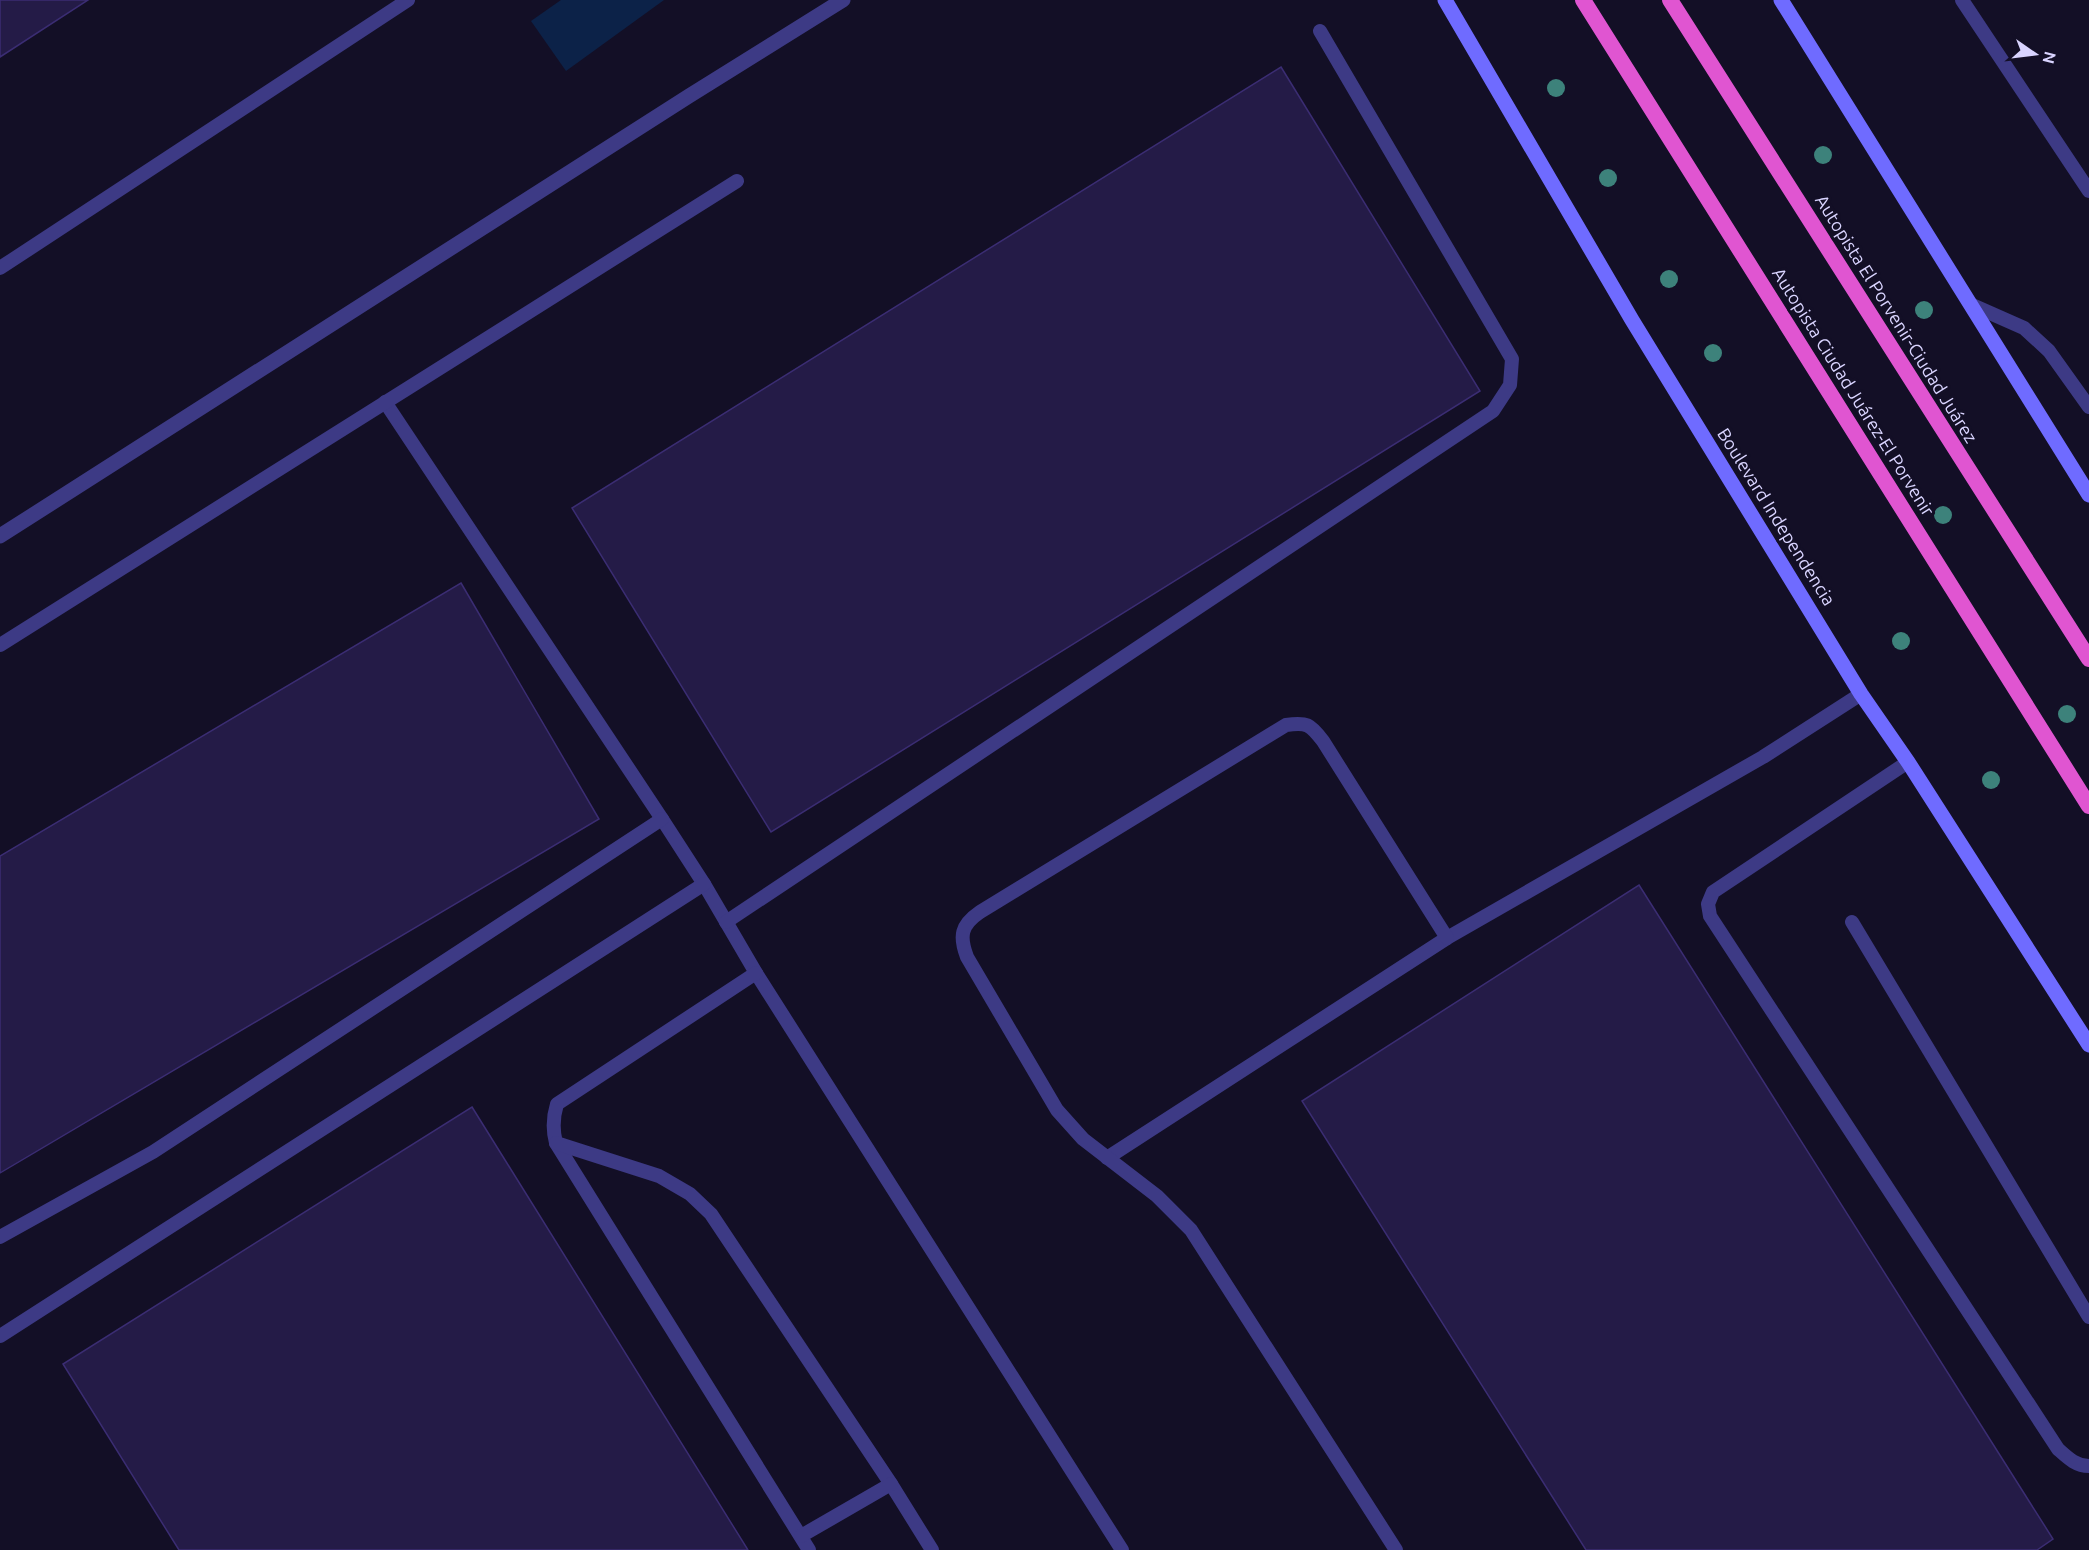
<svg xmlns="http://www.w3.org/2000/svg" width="2089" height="1550" font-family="Ubuntu,sans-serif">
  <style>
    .water { fill: #0c2248 }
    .building { fill: #241b47; stroke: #3b2d73; stroke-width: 1.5 }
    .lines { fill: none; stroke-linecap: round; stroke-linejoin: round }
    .service { stroke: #3d3a85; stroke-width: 14 }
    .minor { stroke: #3d3a85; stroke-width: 15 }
    .secondary { stroke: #6f6bff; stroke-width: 15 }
    .trunk { stroke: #e055d1; stroke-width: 16 }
    .tree { fill: #3d827b }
    .labels { text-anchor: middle; stroke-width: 6; stroke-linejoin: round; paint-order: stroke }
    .street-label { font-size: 18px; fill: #d9d4ff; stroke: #130f26 }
  </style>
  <rect width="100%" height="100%" fill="#130f26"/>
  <path class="water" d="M 561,0 L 664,0 L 566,71 L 531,21 Z"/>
  <g class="building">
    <path d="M 0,0 L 88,0 L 0,57 Z"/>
    <path d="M 1281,67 L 1480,391 L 771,832 L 572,508 Z"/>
    <path d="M 461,583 L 599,819 L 0,1173 L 0,856 Z"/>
    <path d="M 1639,885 L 2053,1539 L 2037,1550 L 1586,1550 L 1302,1101 Z"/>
    <path d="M 472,1107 L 748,1550 L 179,1550 L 63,1364 Z"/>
  </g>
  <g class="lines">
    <g class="service">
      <path d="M 1962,0 L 2089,191"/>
      <path d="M 0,268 L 408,0"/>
      <path d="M 1972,305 L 2024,328 L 2049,351 L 2089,407"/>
      <path d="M 385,402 L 662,819 L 704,884 L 756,973 L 1122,1550"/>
      <path d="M 0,645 L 737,181"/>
      <path d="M 1908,762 L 1713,892 L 1708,904 L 1710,916 L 2058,1449 C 2068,1458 2076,1466 2089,1466"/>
      <path d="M 726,922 L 1493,411 L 1510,385 L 1512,359 L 1320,31"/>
      <path d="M 1852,922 L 2089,1317"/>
      <path d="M 756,973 L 557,1104 C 553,1117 552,1128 556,1143 L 809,1550"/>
      <path d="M 556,1143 L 659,1176 L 690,1194 L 711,1214 L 891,1484 L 932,1550"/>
      <path d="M 1107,1158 L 1447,938 L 1763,757 L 1861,694"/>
      <path d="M 0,1237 L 153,1152 L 662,819"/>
      <path d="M 0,1336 L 704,884"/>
      <path d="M 801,1536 L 891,1484"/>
      <path d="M 1396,1550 L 1191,1230 L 1157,1196 L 1083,1139 L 1057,1110 L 967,957 C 959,936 961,925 980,912 L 1286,725 C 1307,722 1310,724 1323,741 L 1447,938"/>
    </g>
    <path class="minor" d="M 0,536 L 689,96 L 843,0"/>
    <g class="secondary">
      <path d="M 1445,0 L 1632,320 L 1861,694 L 1908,762 L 2089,1045"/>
      <path d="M 1781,0 L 2089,495"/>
    </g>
    <g class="trunk">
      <path d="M 1583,0 L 2089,806"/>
      <path d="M 1670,0 L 2089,659"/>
    </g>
  </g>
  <g class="tree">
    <circle cx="1556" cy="88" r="9"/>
    <circle cx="1823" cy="155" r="9"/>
    <circle cx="1608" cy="178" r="9"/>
    <circle cx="1669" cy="279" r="9"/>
    <circle cx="1924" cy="310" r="9"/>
    <circle cx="1713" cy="353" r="9"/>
    <circle cx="1943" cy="515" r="9"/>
    <circle cx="1901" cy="641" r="9"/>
    <circle cx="2067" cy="714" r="9"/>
    <circle cx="1991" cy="780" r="9"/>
  </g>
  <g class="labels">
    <g class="street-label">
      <text transform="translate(1896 319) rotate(58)" y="6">Autopista El Porvenir-Ciudad Juárez</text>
      <text transform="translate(1853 392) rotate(58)" y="6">Autopista Ciudad Juárez-El Porvenir</text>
      <text transform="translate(1776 517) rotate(58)" y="6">Boulevard Independencia</text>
    </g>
  </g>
  <g transform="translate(2035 54) rotate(104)" stroke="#130f26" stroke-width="4.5" paint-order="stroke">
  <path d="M0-4.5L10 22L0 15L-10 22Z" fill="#d9d4ff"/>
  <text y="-9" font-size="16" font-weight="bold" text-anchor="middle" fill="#d9d4ff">N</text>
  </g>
</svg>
